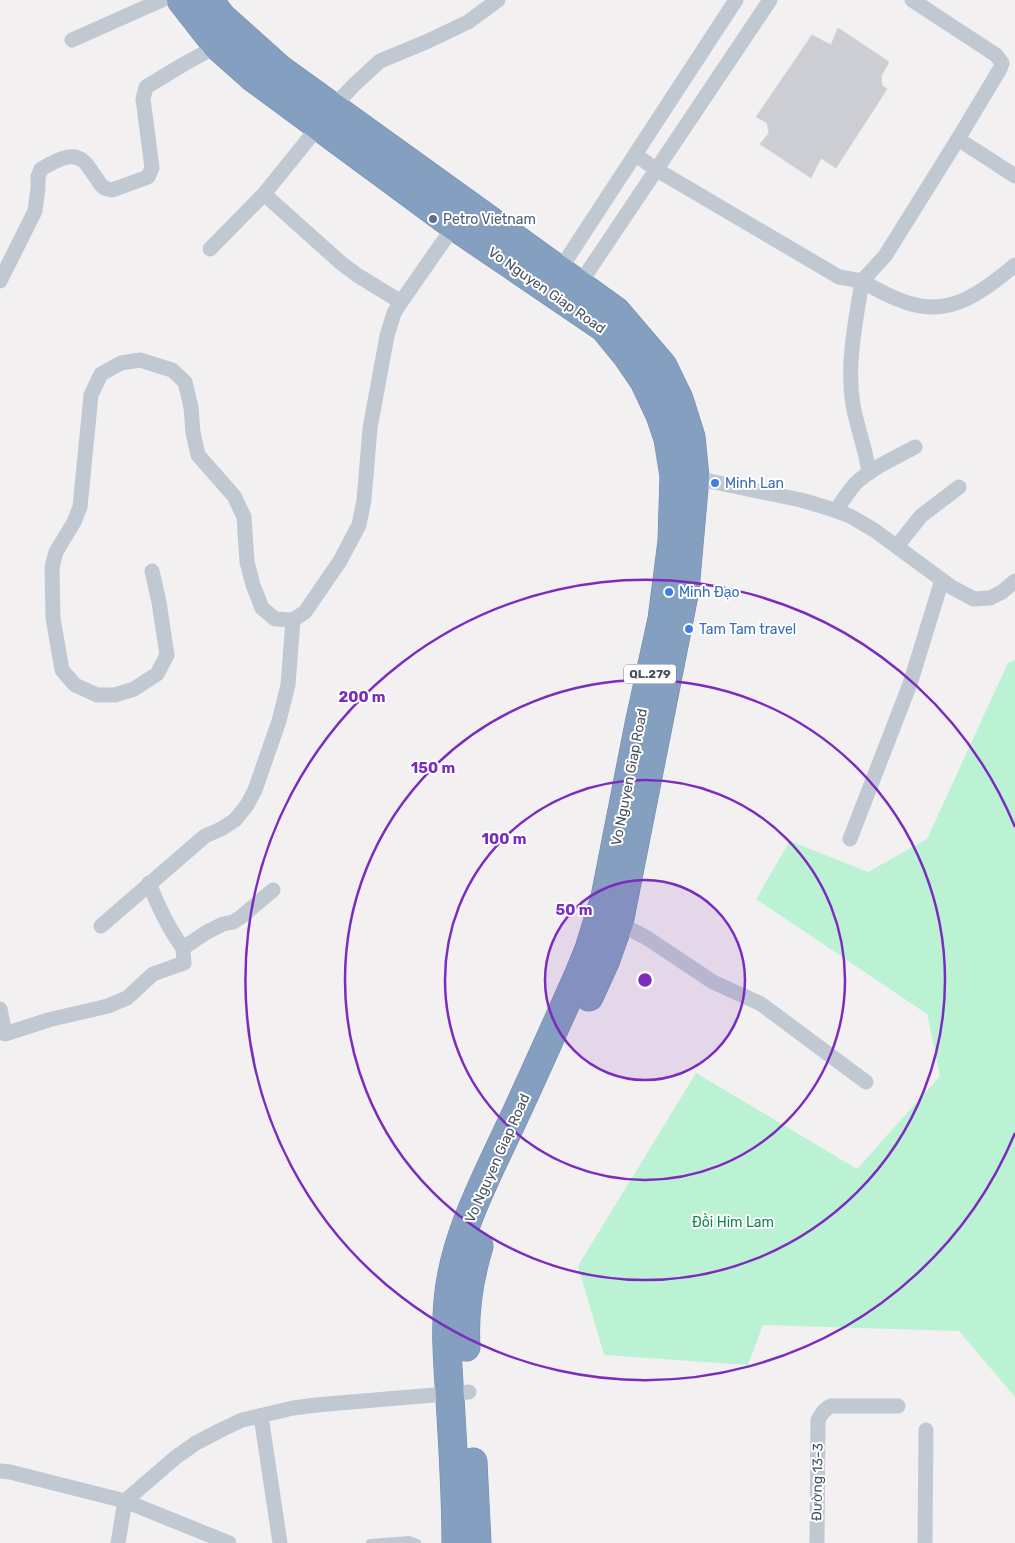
<svg xmlns="http://www.w3.org/2000/svg" width="1015" height="1543" font-family="Rubik,sans-serif">
  <style>
    .green { fill: #bcf2d4 }
    .building { fill: #ccced4; stroke: #d3d5db }
    .lines { fill: none; stroke-linecap: round; stroke-linejoin: round }
    .highway-casing { stroke: #708aad; stroke-width: 29 }
    .lane { stroke: #c0c9d2; stroke-width: 8 }
    .street { stroke: #c0c9d2; stroke-width: 15 }
    .highway { stroke: #859fc1; stroke-width: 28 }
    .ring { fill: none; stroke: #7b2cbf; stroke-width: 2.5 }
    .service-dot { fill: #5c6f8a; stroke: #fff; stroke-width: 2 }
    .shop-dot { fill: #3f7fe0; stroke: #fff; stroke-width: 2 }
    .labels { text-anchor: middle; stroke-width: 4; stroke-linejoin: round; paint-order: stroke }
    .shield { fill: #fff; stroke: #7e868e; stroke-width: 1 }
    .shield-label { font-size: 12px; font-weight: bold; fill: #47525e }
    .service-label { font-size: 14px; fill: #4e5e75; stroke: #fff; text-anchor: start }
    .street-label { font-size: 14px; fill: #47525e; stroke: #fff }
    .shop-label { font-size: 14px; fill: #366cbe; stroke: #fff; text-anchor: start }
    .park-label { font-size: 14px; fill: #128452; stroke: #fff }
    .centre { fill: #7b2cbf; stroke: #fff; stroke-width: 2.5 }
    .ring-label { font-size: 15px; text-anchor: middle; font-weight: bold; fill: #7b2cbf; stroke: #fff; stroke-width: 4; stroke-linejoin: round; paint-order: stroke }
  </style>
  <rect width="100%" height="100%" fill="#f2f0f0"/>
  <path class="green" d="M 1015,660 L 1015,1397 L 959,1331 L 763,1325 L 748,1365 L 604,1355 L 578,1266 L 696,1073 L 857,1169 L 940,1076 L 927,1014 L 756,899 L 790,841 L 868,872 L 927,839 L 1008,663 Z"/>
  <path class="building" d="M 838,28 L 889,62 L 881,76 L 882,85 L 887,89 L 836,168 L 821,158 L 811,178 L 760,144 L 769,133 L 767,123 L 756,117 L 812,35 L 831,45 Z"/>
  <g class="lines">
    <g class="highway-casing">
      <g id="highway">
        <path d="M 181,0 L 217,46 L 252,77 L 454,226 L 604,328 L 627,356 L 644,381 L 660,415 L 668,439 L 674,476 L 672,541 L 662,619 L 639,724 L 605,897 L 589,949 L 578,976 C 556,1025 534,1075 511,1124 C 485,1180 453,1239 448,1301 C 445,1334 448,1367 450,1399 C 453,1447 456,1495 456,1543"/>
        <path d="M 209,0 L 222,17 L 280,69 L 616,311 L 663,366 L 679,399 L 691,437 L 695,477 L 685,590 L 619,923 L 605,962 L 589,997"/>
        <path d="M 466,1347 C 464,1313 469,1279 479,1246"/>
        <path d="M 473,1462 L 477,1543"/>
      </g>
    </g>
    <path class="lane" d="M 370,1543 L 409,1540 L 417,1543"/>
    <g class="street">
      <path d="M 72,40 L 162,0"/>
      <path d="M 333,107 L 354,85 L 380,61 L 426,42 L 468,22 L 498,0"/>
      <path d="M 958,139 L 1015,176"/>
      <path d="M 636,155 L 657,170 L 839,277 L 862,281 L 885,256 L 958,139 L 1000,69 L 1002,63 L 996,55 L 912,0"/>
      <path d="M 264,194 L 341,263 L 357,275 L 401,302"/>
      <path d="M 210,249 L 264,194 L 319,126"/>
      <path d="M 559,271 L 736,0"/>
      <path d="M 0,281 L 35,211 L 38,188 L 38,177 L 41,169 C 52,163 70,151 82,160 C 89,165 92,173 97,179 C 101,186 104,189 112,190 L 148,177 L 152,168 L 143,99 L 146,87 L 184,64 L 217,46"/>
      <path d="M 579,285 L 770,0"/>
      <path d="M 869,473 C 866,449 857,428 853,405 C 846,364 856,321 862,281 C 929,321 957,314 1015,265"/>
      <path d="M 690,477 L 801,500 L 828,508 L 850,516 L 874,530 L 953,588 L 974,599 L 990,598 L 1002,592 L 1015,581"/>
      <path d="M 836,510 C 842,502 848,492 855,484 C 871,468 895,458 915,447"/>
      <path d="M 897,546 L 921,516 L 959,487"/>
      <path d="M 152,571 L 159,602 L 167,655 L 157,674 L 134,689 L 115,695 L 97,695 L 75,685 L 62,670 L 53,618 L 52,567 L 56,552 L 74,522 L 80,507 L 91,395 L 101,374 L 121,363 L 140,360 L 172,370 L 185,382 L 191,407 L 193,433 L 198,455 L 234,496 L 244,517 L 247,562 L 253,585 L 262,608 L 275,619 L 293,620 L 305,612 L 340,561 L 359,525 L 364,500 L 370,428 L 387,336 L 394,313 L 401,302 L 454,226"/>
      <path d="M 850,839 L 910,684 L 942,580"/>
      <path d="M 149,883 C 158,906 168,928 183,948"/>
      <path d="M 613,920 L 647,938 L 713,982 L 761,1004 L 866,1082"/>
      <path d="M 101,926 L 205,836 L 221,829 L 235,820 L 247,805 L 255,790 L 279,721 L 288,685 L 293,620"/>
      <path d="M 0,1009 L 5,1034 L 48,1020 L 108,1006 L 127,998 L 153,974 L 184,963 L 183,948 L 207,932 L 223,924 L 233,922 L 241,917 L 273,890"/>
      <path d="M 261,1416 L 280,1543"/>
      <path d="M 0,1471 L 10,1472 L 125,1501 L 229,1543"/>
      <path d="M 118,1543 L 125,1501 L 176,1457 L 196,1443 L 219,1431 L 242,1420 L 293,1408 L 316,1405 L 469,1392"/>
      <path d="M 817,1543 L 818,1420 C 821,1414 824,1409 831,1406 L 898,1406"/>
      <path d="M 925,1543 L 926,1430"/>
    </g>
    <use href="#highway" class="highway"/>
  </g>
  <circle cx="645" cy="980" r="100" fill="#7b2cbf" fill-opacity=".12"/>
  <g class="ring">
    <circle cx="645" cy="980" r="100"/>
    <circle cx="645" cy="980" r="200"/>
    <circle cx="645" cy="980" r="300"/>
    <path d="M1015 1133A400 400 0 1 1 1015 827"/>
  </g>
  <circle class="service-dot" cx="433" cy="219" r="5"/>
  <g class="shop-dot">
    <circle cx="715" cy="483" r="5"/>
    <circle cx="669" cy="592" r="5"/>
    <circle cx="689" cy="629" r="5"/>
  </g>
  <g class="labels">
    <rect class="shield" x="624" y="664.5" width="52" height="19" rx="4"/>
    <g class="shield-label">
      <text x="650" y="678">QL.279</text>
    </g>
    <g class="service-label">
      <text x="443" y="224">Petro Vietnam</text>
    </g>
    <g class="street-label">
      <text transform="translate(547 290) rotate(35)" y="5">Vo Nguyen Giap Road</text>
      <text transform="translate(629 777) rotate(-79)" y="5">Vo Nguyen Giap Road</text>
      <text transform="translate(497 1158) rotate(-66)" y="5">Vo Nguyen Giap Road</text>
      <text transform="translate(817 1482) rotate(-89)" y="5">Đường 13-3</text>
    </g>
    <g class="shop-label">
      <text x="725" y="488">Minh Lan</text>
      <text x="679" y="597">Minh Đạo</text>
      <text x="699" y="634">Tam Tam travel</text>
    </g>
    <g class="park-label">
      <text x="733" y="1227">Đồi Him Lam</text>
    </g>
  </g>
  <circle cx="645" cy="980" r="8" class="centre"/>
  <g class="ring-label">
    <text x="362" y="702">200 m</text>
    <text x="433" y="773">150 m</text>
    <text x="504" y="844">100 m</text>
    <text x="574" y="915">50 m</text>
  </g>
</svg>
